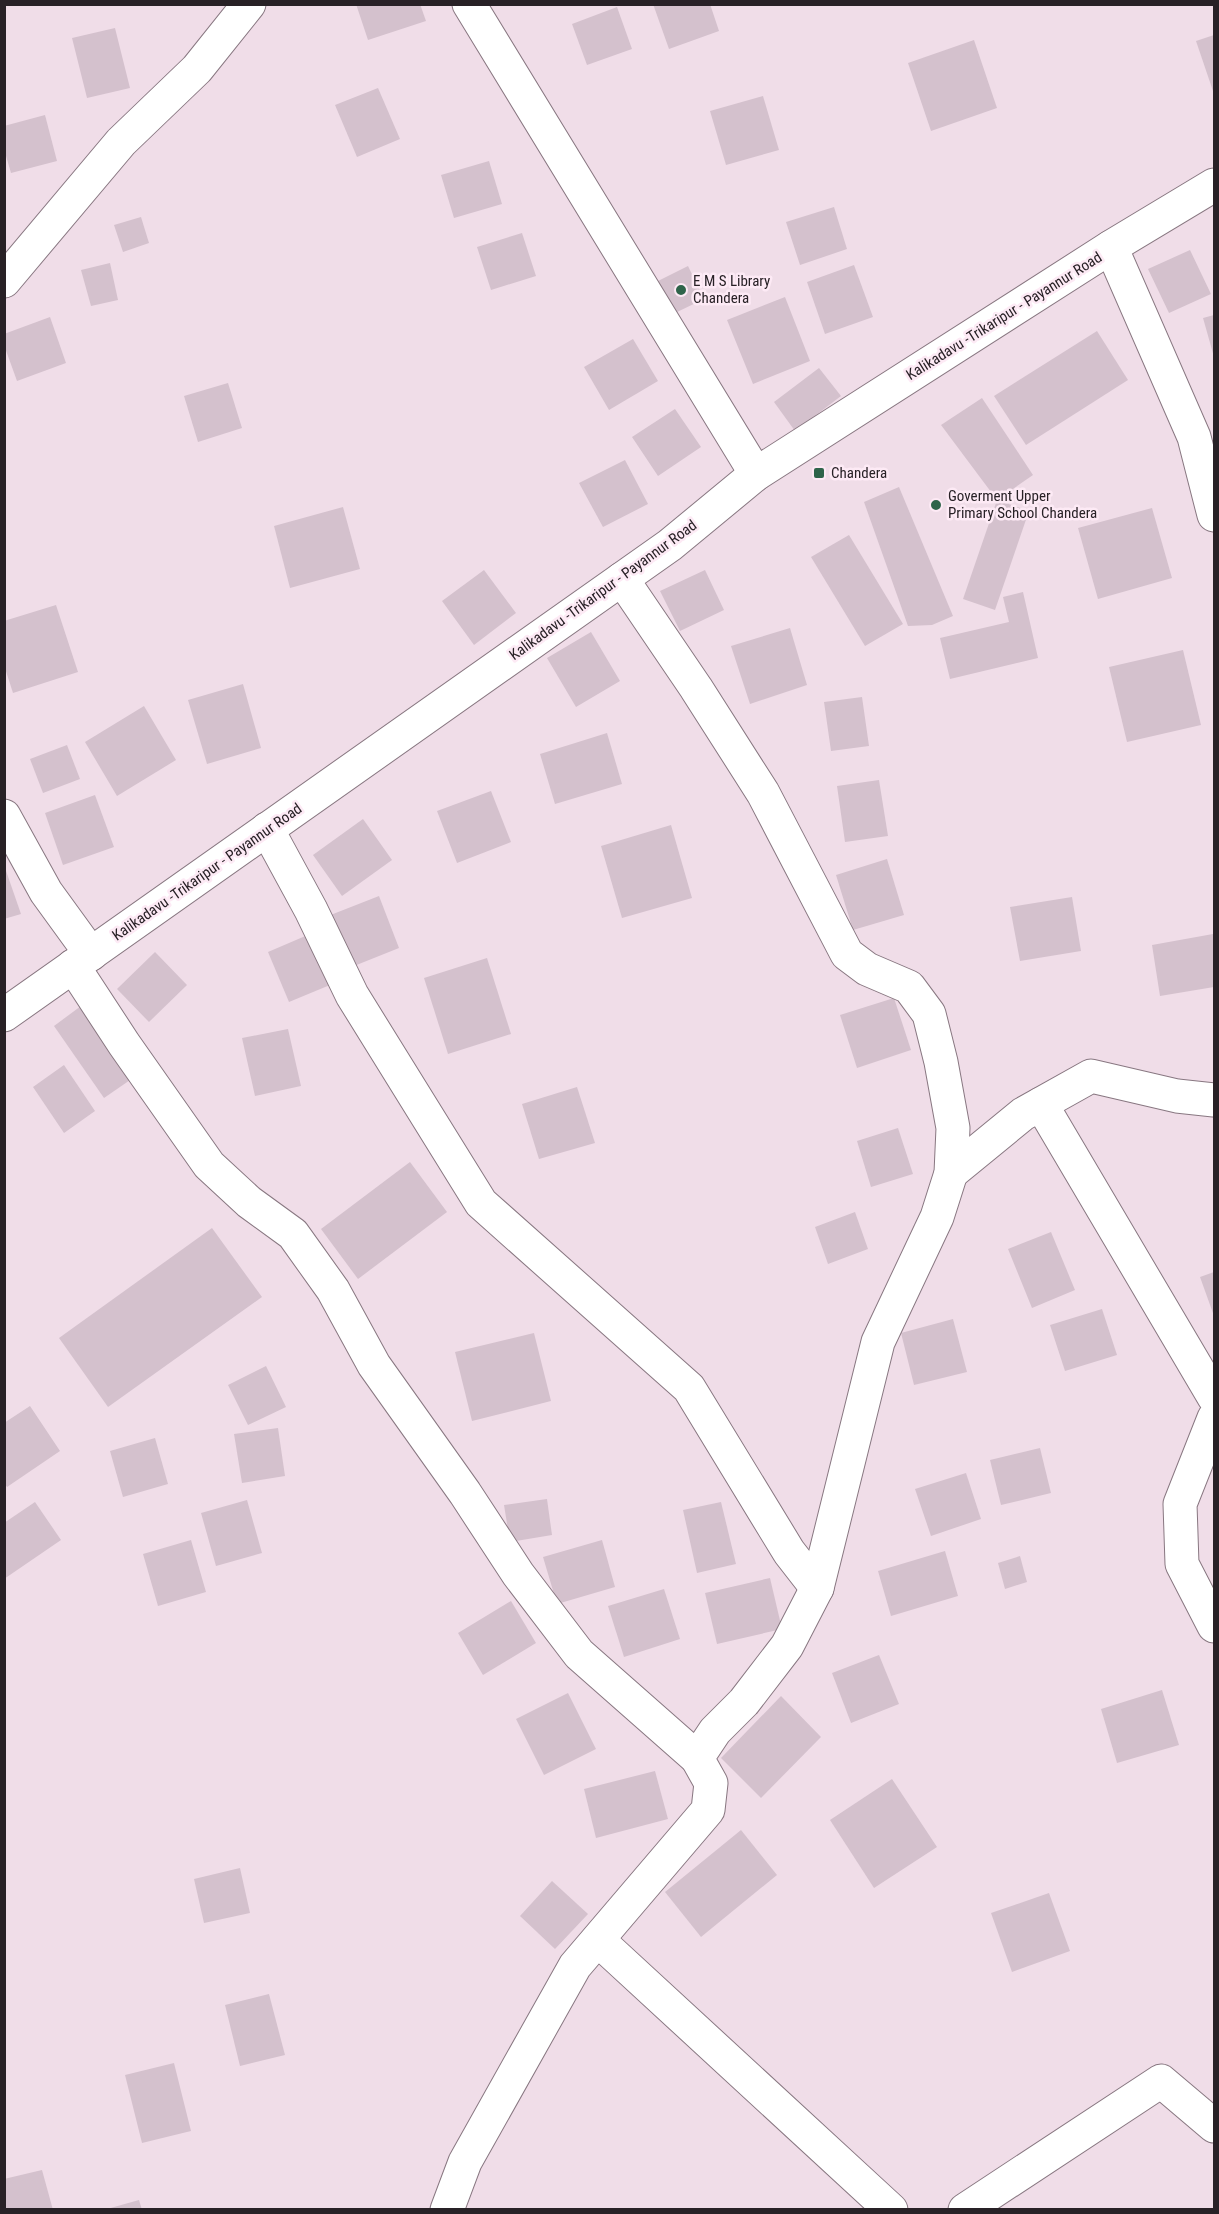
<svg xmlns="http://www.w3.org/2000/svg" width="1219" height="2214" font-family="'Roboto Condensed',sans-serif">
  <style>
    .building { fill: #d4c1cd }
    .lines { fill: none; stroke-linecap: round; stroke-linejoin: round }
    .street-casing { stroke: #887781; stroke-width: 35 }
    .secondary-casing { stroke: #887781; stroke-width: 35 }
    .street { stroke: #fff; stroke-width: 33 }
    .secondary { stroke: #fff; stroke-width: 33 }
    .poi-dot { fill: #2e644a; stroke: #fdeaf5; stroke-width: 2 }
    .labels { text-anchor: middle; stroke-width: 5; stroke-linejoin: round; paint-order: stroke }
    .poi-label { font-size: 15px; fill: #282126; stroke: #fdeaf5; text-anchor: start }
    .street-label { font-size: 15px; fill: #282126; stroke: #fdeaf5 }
  </style>
  <rect width="100%" height="100%" fill="#f0dde8"/>
  <g class="building">
    <path d="M 356,4 L 420,4 L 426,21 L 368,40 Z"/>
    <path d="M 653,4 L 710,4 L 719,31 L 669,49 Z"/>
    <path d="M 617,7 L 632,49 L 587,65 L 572,24 Z"/>
    <path d="M 115,28 L 130,88 L 87,98 L 72,38 Z"/>
    <path d="M 1214,35 L 1214,94 L 1196,41 Z"/>
    <path d="M 974,40 L 997,108 L 931,131 L 908,63 Z"/>
    <path d="M 378,88 L 400,139 L 357,157 L 335,105 Z"/>
    <path d="M 763,96 L 779,150 L 726,165 L 710,111 Z"/>
    <path d="M 45,115 L 57,161 L 11,173 L 4,149 L 4,126 Z"/>
    <path d="M 489,161 L 502,204 L 454,218 L 441,175 Z"/>
    <path d="M 834,207 L 847,249 L 800,265 L 786,222 Z"/>
    <path d="M 141,217 L 149,243 L 123,252 L 114,225 Z"/>
    <path d="M 522,233 L 536,276 L 491,290 L 477,247 Z"/>
    <path d="M 1190,250 L 1211,294 L 1169,313 L 1148,269 Z"/>
    <path d="M 110,263 L 118,300 L 91,306 L 81,270 Z"/>
    <path d="M 854,265 L 873,317 L 825,334 L 807,282 Z"/>
    <path d="M 688,266 L 704,299 L 675,313 L 658,281 Z"/>
    <path d="M 785,297 L 810,361 L 753,384 L 727,320 Z"/>
    <path d="M 1214,315 L 1214,357 L 1203,318 Z"/>
    <path d="M 50,317 L 66,363 L 17,381 L 4,345 L 4,334 Z"/>
    <path d="M 1097,331 L 1128,380 L 1026,445 L 994,396 Z"/>
    <path d="M 633,339 L 658,381 L 609,410 L 584,367 Z"/>
    <path d="M 819,368 L 841,396 L 795,431 L 774,402 Z"/>
    <path d="M 228,383 L 242,428 L 198,442 L 184,396 Z"/>
    <path d="M 982,398 L 1033,475 L 997,500 L 941,425 Z"/>
    <path d="M 675,409 L 701,447 L 658,476 L 632,437 Z"/>
    <path d="M 625,460 L 648,504 L 603,527 L 579,483 Z"/>
    <path d="M 899,487 L 953,616 L 932,625 L 908,626 L 864,502 Z"/>
    <path d="M 997,500 L 1029,511 L 995,610 L 963,599 Z"/>
    <path d="M 343,507 L 360,569 L 290,588 L 274,526 Z"/>
    <path d="M 1152,508 L 1172,578 L 1098,599 L 1078,528 Z"/>
    <path d="M 849,535 L 903,624 L 865,646 L 811,557 Z"/>
    <path d="M 484,570 L 516,613 L 474,645 L 442,601 Z"/>
    <path d="M 705,570 L 724,610 L 680,631 L 660,591 Z"/>
    <path d="M 1023,592 L 1038,658 L 950,679 L 940,638 L 1009,622 L 1003,597 Z"/>
    <path d="M 56,605 L 78,672 L 13,693 L 4,665 L 4,621 Z"/>
    <path d="M 790,628 L 807,685 L 750,704 L 731,646 Z"/>
    <path d="M 591,632 L 620,681 L 576,707 L 547,658 Z"/>
    <path d="M 1183,650 L 1201,725 L 1127,742 L 1109,667 Z"/>
    <path d="M 243,684 L 261,748 L 207,764 L 188,700 Z"/>
    <path d="M 862,697 L 869,746 L 831,751 L 824,702 Z"/>
    <path d="M 144,706 L 176,760 L 117,796 L 85,742 Z"/>
    <path d="M 607,733 L 622,784 L 555,804 L 540,754 Z"/>
    <path d="M 67,745 L 80,779 L 43,793 L 30,759 Z"/>
    <path d="M 879,780 L 888,836 L 845,842 L 837,786 Z"/>
    <path d="M 491,791 L 511,842 L 457,863 L 437,811 Z"/>
    <path d="M 95,795 L 114,847 L 63,865 L 45,813 Z"/>
    <path d="M 363,819 L 392,860 L 342,896 L 313,855 Z"/>
    <path d="M 671,825 L 692,898 L 622,918 L 601,846 Z"/>
    <path d="M 887,859 L 904,915 L 853,930 L 836,875 Z"/>
    <path d="M 4,865 L 21,914 L 4,919 Z"/>
    <path d="M 379,896 L 399,948 L 349,968 L 328,916 Z"/>
    <path d="M 1072,897 L 1081,951 L 1020,961 L 1010,907 Z"/>
    <path d="M 310,934 L 330,985 L 289,1002 L 268,952 Z"/>
    <path d="M 1213,934 L 1214,987 L 1160,996 L 1152,945 Z"/>
    <path d="M 155,952 L 187,985 L 149,1022 L 117,989 Z"/>
    <path d="M 487,958 L 511,1034 L 448,1054 L 424,978 Z"/>
    <path d="M 894,998 L 911,1050 L 857,1068 L 840,1015 Z"/>
    <path d="M 81,1006 L 133,1078 L 104,1098 L 54,1026 Z"/>
    <path d="M 288,1029 L 301,1086 L 255,1096 L 242,1038 Z"/>
    <path d="M 64,1065 L 95,1111 L 64,1133 L 33,1087 Z"/>
    <path d="M 577,1087 L 595,1143 L 539,1159 L 522,1104 Z"/>
    <path d="M 898,1128 L 913,1174 L 871,1187 L 857,1141 Z"/>
    <path d="M 410,1162 L 447,1212 L 358,1279 L 321,1229 Z"/>
    <path d="M 855,1212 L 868,1249 L 828,1264 L 815,1227 Z"/>
    <path d="M 212,1228 L 262,1297 L 108,1407 L 59,1338 Z"/>
    <path d="M 1051,1232 L 1075,1290 L 1032,1308 L 1008,1249 Z"/>
    <path d="M 1214,1272 L 1214,1316 L 1200,1277 Z"/>
    <path d="M 1102,1309 L 1117,1355 L 1065,1371 L 1050,1325 Z"/>
    <path d="M 953,1319 L 967,1372 L 914,1385 L 901,1333 Z"/>
    <path d="M 534,1333 L 551,1401 L 472,1421 L 455,1352 Z"/>
    <path d="M 266,1366 L 286,1407 L 248,1425 L 228,1385 Z"/>
    <path d="M 30,1406 L 60,1451 L 7,1487 L 4,1483 L 4,1423 Z"/>
    <path d="M 278,1428 L 285,1476 L 242,1483 L 234,1434 Z"/>
    <path d="M 155,1438 L 168,1484 L 123,1497 L 110,1451 Z"/>
    <path d="M 1040,1448 L 1051,1493 L 1001,1505 L 990,1460 Z"/>
    <path d="M 966,1473 L 981,1519 L 931,1536 L 915,1489 Z"/>
    <path d="M 547,1499 L 552,1535 L 510,1542 L 504,1505 Z"/>
    <path d="M 247,1500 L 262,1553 L 216,1566 L 201,1513 Z"/>
    <path d="M 35,1502 L 61,1540 L 4,1579 L 4,1523 Z"/>
    <path d="M 721,1502 L 736,1564 L 697,1573 L 683,1510 Z"/>
    <path d="M 191,1540 L 206,1592 L 158,1606 L 143,1554 Z"/>
    <path d="M 602,1540 L 615,1587 L 557,1604 L 543,1557 Z"/>
    <path d="M 945,1551 L 958,1596 L 891,1616 L 878,1571 Z"/>
    <path d="M 1020,1556 L 1027,1582 L 1005,1589 L 998,1563 Z"/>
    <path d="M 770,1578 L 782,1629 L 717,1644 L 705,1593 Z"/>
    <path d="M 664,1589 L 680,1639 L 624,1657 L 608,1606 Z"/>
    <path d="M 511,1601 L 536,1643 L 483,1675 L 458,1633 Z"/>
    <path d="M 879,1655 L 899,1704 L 851,1723 L 832,1673 Z"/>
    <path d="M 1162,1690 L 1179,1745 L 1117,1763 L 1101,1709 Z"/>
    <path d="M 568,1693 L 596,1749 L 544,1775 L 516,1719 Z"/>
    <path d="M 781,1696 L 821,1737 L 761,1798 L 721,1758 Z"/>
    <path d="M 655,1771 L 668,1819 L 596,1838 L 584,1789 Z"/>
    <path d="M 892,1779 L 937,1847 L 874,1888 L 830,1820 Z"/>
    <path d="M 741,1830 L 777,1875 L 701,1937 L 665,1892 Z"/>
    <path d="M 240,1868 L 250,1913 L 204,1923 L 194,1879 Z"/>
    <path d="M 552,1881 L 588,1914 L 555,1949 L 520,1916 Z"/>
    <path d="M 1049,1893 L 1070,1951 L 1012,1972 L 991,1913 Z"/>
    <path d="M 269,1994 L 285,2055 L 240,2066 L 225,2005 Z"/>
    <path d="M 174,2063 L 191,2131 L 142,2143 L 125,2075 Z"/>
    <path d="M 42,2170 L 53,2210 L 4,2210 L 4,2179 Z"/>
    <path d="M 139,2200 L 142,2210 L 107,2210 L 107,2209 Z"/>
  </g>
  <g class="lines">
    <g class="street-casing">
      <g id="street">
        <path d="M 469,4 L 756,474"/>
        <path d="M 1111,247 L 1194,437 L 1214,515"/>
        <path d="M 4,281 L 121,142 L 197,69 L 249,4"/>
        <path d="M 4,816 L 46,892 L 91,954"/>
        <path d="M 267,829 L 311,910 L 352,995 L 481,1203 L 689,1388 L 789,1552 L 817,1588"/>
        <path d="M 73,966 L 124,1044 L 209,1165 L 249,1202 L 293,1234 L 333,1290 L 374,1365 L 465,1493 L 518,1574 L 579,1654 L 697,1758"/>
        <path d="M 1041,1104 L 1214,1397"/>
        <path d="M 951,1173 L 1023,1114 L 1091,1076 L 1177,1096 L 1214,1100"/>
        <path d="M 1214,1418 L 1180,1504 L 1182,1564 L 1214,1626"/>
        <path d="M 598,1940 L 891,2210"/>
        <path d="M 447,2210 L 465,2162 L 575,1966 L 708,1810 L 711,1783 L 697,1758 L 715,1731 L 744,1702 L 787,1646 L 817,1588 L 878,1342 L 937,1217 L 951,1173 L 953,1128 L 941,1062 L 929,1014 L 909,987 L 867,969 L 847,954 L 763,793 L 696,688 L 622,579"/>
        <path d="M 965,2210 L 1161,2081 L 1214,2126"/>
      </g>
    </g>
    <g class="secondary-casing">
      <path id="secondary" d="M 4,1015 L 670,545 L 756,474 L 1111,247 L 1214,185"/>
    </g>
    <use href="#street" class="street"/>
    <use href="#secondary" class="secondary"/>
  </g>
  <g class="poi-dot">
    <circle cx="681" cy="290" r="6"/>
    <rect x="813" y="467" width="12" height="12" rx="3"/>
    <circle cx="936" cy="505" r="6"/>
  </g>
  <g class="labels">
    <g class="poi-label">
      <text x="693" y="286">E M S Library<tspan x="693" dy="17">Chandera</tspan></text>
      <text x="831" y="478">Chandera</text>
      <text x="948" y="501">Goverment Upper<tspan x="948" dy="17">Primary School Chandera</tspan></text>
    </g>
    <g class="street-label">
      <text transform="translate(1004 316) rotate(-32)" y="5">Kalikadavu -Trikaripur - Payannur Road</text>
      <text transform="translate(603 590) rotate(-36)" y="5">Kalikadavu -Trikaripur - Payannur Road</text>
      <text transform="translate(207 872) rotate(-35)" y="5">Kalikadavu -Trikaripur - Payannur Road</text>
    </g>
  </g>
  <rect width="1219" height="2214" fill="none" stroke="#282126" stroke-width="12"/>
</svg>
